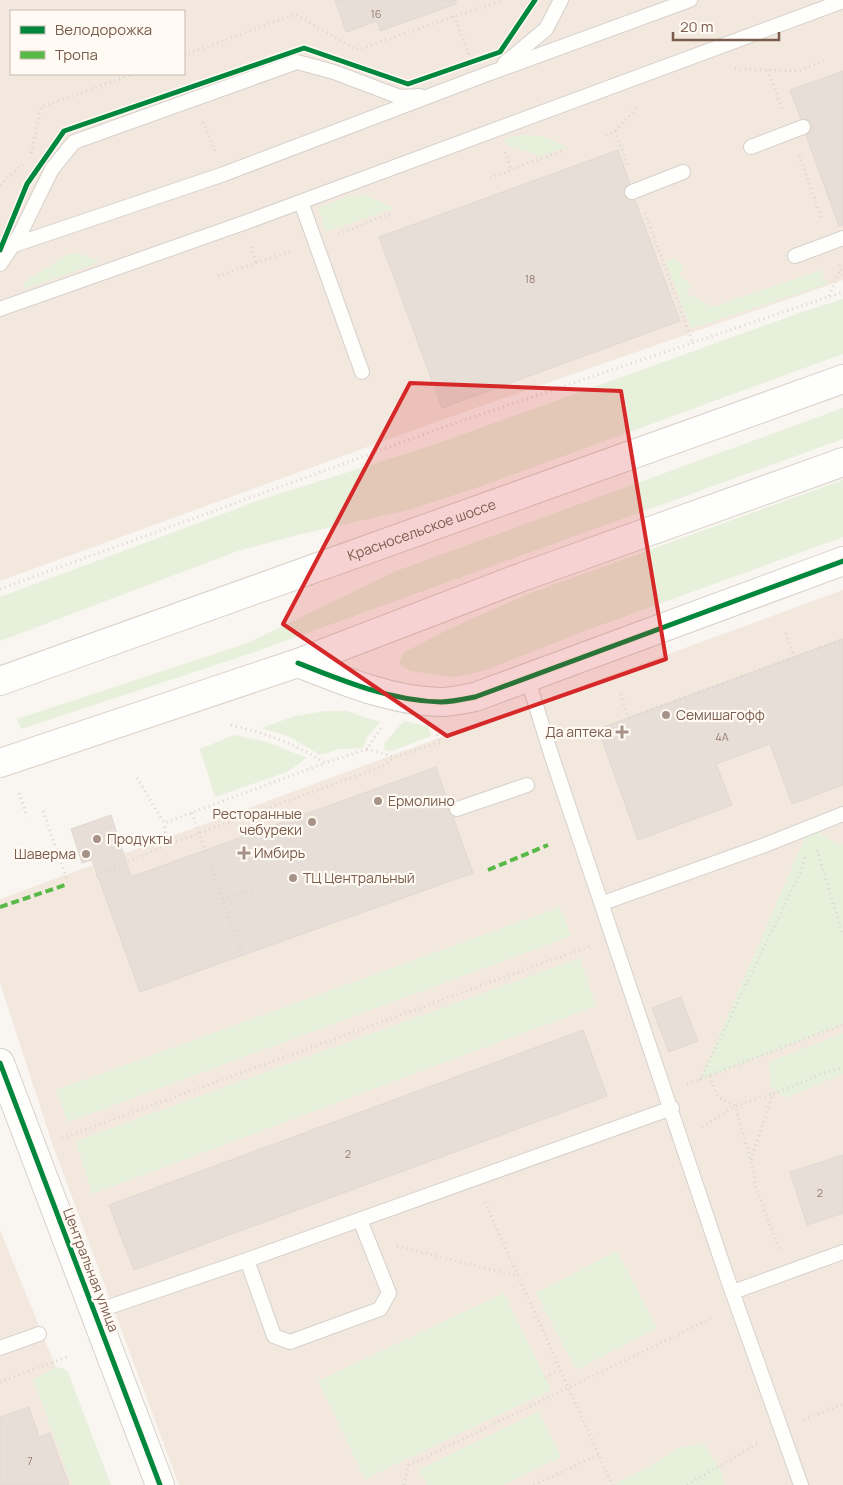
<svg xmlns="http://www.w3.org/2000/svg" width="843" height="1485" font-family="Manrope,sans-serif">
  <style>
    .residential { fill: #f2e8de; fill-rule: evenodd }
    .green { fill: #e7f0db }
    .building { fill: #e6ded7; stroke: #e2d8d2 }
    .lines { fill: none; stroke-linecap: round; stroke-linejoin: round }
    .service-casing { stroke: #d7d1cb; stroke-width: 16 }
    .minor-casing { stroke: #d7d1cb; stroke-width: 30 }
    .secondary-casing { stroke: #d9d2cb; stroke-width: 30 }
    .path { stroke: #dcd5d0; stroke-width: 3; stroke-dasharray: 1 4; stroke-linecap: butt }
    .service { stroke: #fefefd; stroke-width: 14 }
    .minor { stroke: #fefefd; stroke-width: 28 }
    .secondary { stroke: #fefefd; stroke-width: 28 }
    .quiet { stroke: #58b947; stroke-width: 4; stroke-dasharray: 8 4; stroke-linecap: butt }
    .cycleway-casing { stroke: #fffaf3; stroke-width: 8 }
    .cycleway { stroke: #00873e; stroke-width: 5 }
    .marked { fill: #d62828; fill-opacity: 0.2; stroke: #d62828; stroke-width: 4; stroke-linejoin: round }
    .poi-dot { fill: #a69286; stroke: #fffaf3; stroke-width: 2 }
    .labels { text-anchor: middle; stroke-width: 4.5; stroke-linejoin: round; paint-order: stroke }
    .number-label { font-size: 11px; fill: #977e72 }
    .street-label { font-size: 14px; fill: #7a5c4d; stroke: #fffaf3 }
    .poi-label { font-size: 14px; fill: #7a5c4d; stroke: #fffaf3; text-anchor: start }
  </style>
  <rect width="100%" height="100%" fill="#f9f5f0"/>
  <g class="residential">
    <path d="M 0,0 L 843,0 L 843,280 L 447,418 L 0,581 ZM 11,11 L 184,11 L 184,74 L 11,74 Z"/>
    <path d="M 843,590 L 843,1485 L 179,1485 L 52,1143 L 0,983 L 0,899 Z"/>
    <path d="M 0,1230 L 104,1485 L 0,1485 Z"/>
  </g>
  <g class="green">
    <path d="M 521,135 L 542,136 L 567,147 L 541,156 L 507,145 L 505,139 Z"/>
    <path d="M 365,195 L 394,208 L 326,232 L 318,207 L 349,196 Z"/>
    <path d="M 68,254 L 80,254 L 100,262 L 25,289 L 23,283 Z"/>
    <path d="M 674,258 L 683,265 L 680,276 L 691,285 L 686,293 L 713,307 L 821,270 L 827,284 L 691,329 L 666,261 Z"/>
    <path d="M 843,299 L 843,354 L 479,487 L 408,510 L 297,535 L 235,552 L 0,641 L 0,597 L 260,500 L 433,445 L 802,312 Z"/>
    <path d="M 843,408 L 843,439 L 252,653 L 21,729 L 17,719 L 248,643 L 396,571 Z"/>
    <path d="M 843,480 L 843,537 L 582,632 L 483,671 L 454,677 L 410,671 L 399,664 L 403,653 L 447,630 L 528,594 Z"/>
    <path d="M 325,711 L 346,711 L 380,722 L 368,736 L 362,748 L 340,749 L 320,755 L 288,736 L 261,728 L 295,716 Z"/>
    <path d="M 404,721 L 428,726 L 431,736 L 392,751 L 385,750 L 384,744 Z"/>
    <path d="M 234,735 L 267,742 L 307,758 L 287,772 L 215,797 L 200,749 Z"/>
    <path d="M 810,826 L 837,844 L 843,844 L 843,1024 L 700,1080 Z"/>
    <path d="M 560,907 L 571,936 L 68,1122 L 56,1090 Z"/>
    <path d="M 580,958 L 596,1006 L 92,1194 L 76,1141 Z"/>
    <path d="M 843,1033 L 843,1074 L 786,1098 L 771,1087 L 769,1062 Z"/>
    <path d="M 617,1251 L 657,1328 L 576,1370 L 536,1293 Z"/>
    <path d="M 504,1293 L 551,1390 L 365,1479 L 318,1381 Z"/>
    <path d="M 58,1367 L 67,1370 L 111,1485 L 72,1485 L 33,1379 Z"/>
    <path d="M 539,1411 L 561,1457 L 503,1485 L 427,1485 L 419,1470 Z"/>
    <path d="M 704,1444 L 721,1471 L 725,1485 L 614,1485 L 653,1464 L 678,1448 Z"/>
  </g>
  <g class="building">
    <path d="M 335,0 L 456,0 L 456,4 L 380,31 L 377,21 L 346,32 Z"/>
    <path d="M 843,71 L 843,225 L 839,226 L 806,135 L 810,132 L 811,124 L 808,120 L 801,119 L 790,90 Z"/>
    <path d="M 618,150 L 630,184 L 625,187 L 624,195 L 627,199 L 635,200 L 680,321 L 442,408 L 379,237 Z"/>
    <path d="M 843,639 L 843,785 L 792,804 L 770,744 L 716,764 L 732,805 L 638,840 L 598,729 Z"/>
    <path d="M 436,767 L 449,805 L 449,812 L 453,817 L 473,873 L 140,992 L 92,860 L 82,863 L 71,829 L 111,815 L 131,877 Z"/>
    <path d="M 681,997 L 698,1041 L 669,1052 L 652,1008 Z"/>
    <path d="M 583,1030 L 607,1096 L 134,1270 L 109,1205 Z"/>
    <path d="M 843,1155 L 843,1213 L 807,1225 L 790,1172 Z"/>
    <path d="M 29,1407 L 39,1437 L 50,1433 L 69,1485 L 0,1485 L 0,1417 Z"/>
  </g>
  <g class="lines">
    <g class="service-casing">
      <g id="service">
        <path d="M 505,63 L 546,29 L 561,0"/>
        <path d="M 751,147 L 803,127"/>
        <path d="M 632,192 L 683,172"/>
        <path d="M 301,202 L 362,372"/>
        <path d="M 11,246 L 224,174 L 490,73 L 690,0"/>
        <path d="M 795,256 L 843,238"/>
        <path d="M 0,264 L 19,236 L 52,169 L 74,142 L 297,62 L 334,72 L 400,97 L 420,96"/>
        <path d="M 0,309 L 249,221 L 843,1"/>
        <path d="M 532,676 L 530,682 L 532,693 L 552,757 L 728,1280 L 801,1485"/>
        <path d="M 457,809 L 527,785"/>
        <path d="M 603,903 L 765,845 L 843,814"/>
        <path d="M 247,1260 L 274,1336 L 290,1342 L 380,1309 L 389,1293 L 360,1220"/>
        <path d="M 733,1292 L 843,1252"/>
        <path d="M 94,1312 L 247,1260 L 672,1108"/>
        <path d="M 0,1348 L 39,1334"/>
      </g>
    </g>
    <g class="minor-casing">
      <g id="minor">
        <path d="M 298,663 C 343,681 392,701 441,702 C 452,702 465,699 475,697 L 843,561"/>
        <path d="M 0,1063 L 160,1485"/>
      </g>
    </g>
    <g class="secondary-casing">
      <g id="secondary">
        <path id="s1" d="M 0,681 L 843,379"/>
        <path d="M 0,763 L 298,663 L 522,577 L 843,462"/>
      </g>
    </g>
    <g class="path">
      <path d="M 454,16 L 469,55"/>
      <path d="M 184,55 L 296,14 L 356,50 L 502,0"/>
      <path d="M 735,69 L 798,71 L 826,60"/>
      <path d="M 768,70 L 782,109"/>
      <path d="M 203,122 L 215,151"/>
      <path d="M 615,131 L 628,166"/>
      <path d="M 606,135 L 615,131 L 638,106"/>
      <path d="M 505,152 L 511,170"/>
      <path d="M 31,153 L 41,107 L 133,74"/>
      <path d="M 799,155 L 822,219"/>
      <path d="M 490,178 L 564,150"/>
      <path d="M 0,185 L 25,162"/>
      <path d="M 645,213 L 693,343"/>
      <path d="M 338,234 L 393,213"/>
      <path d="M 251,247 L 256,263"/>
      <path d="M 839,265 L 843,275"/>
      <path d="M 218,276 L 291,251"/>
      <path d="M 829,296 L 840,270"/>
      <path d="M 0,589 L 455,423 L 843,292"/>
      <path d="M 786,633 L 794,657"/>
      <path d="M 621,694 L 628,718 L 843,639"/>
      <path d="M 231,725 C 265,733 296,744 325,763 L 367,749 L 383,725"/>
      <path d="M 367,749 L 395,757 L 441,742 L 436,733"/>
      <path d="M 137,778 L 164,823 L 325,763"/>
      <path d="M 19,793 L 27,817"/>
      <path d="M 43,811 L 68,882"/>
      <path d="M 192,813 L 244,959"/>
      <path d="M 167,845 L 383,766 L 395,757"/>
      <path d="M 817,850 L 843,936"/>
      <path d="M 96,876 L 167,845 L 164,823"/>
      <path d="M 223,900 L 256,888"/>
      <path d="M 710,1076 L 717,1096 L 735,1106 L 751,1161 L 756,1187 L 779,1249"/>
      <path d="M 700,1080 L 802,869 L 805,856"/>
      <path d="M 687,1084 L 843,1024"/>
      <path d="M 702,1127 L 735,1106 L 772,1094"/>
      <path d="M 62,1138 L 590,946"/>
      <path d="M 751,1160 L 773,1094 L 826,1072 L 843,1068"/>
      <path d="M 485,1202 L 612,1485"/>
      <path d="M 397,1246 L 517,1276"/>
      <path d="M 545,1377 L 559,1371"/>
      <path d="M 0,1382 L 70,1356"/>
      <path d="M 804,1420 L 843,1404"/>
      <path d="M 404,1485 L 409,1465 L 714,1317"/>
      <path d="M 534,1485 L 598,1455"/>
      <path d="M 687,1485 L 760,1442"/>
    </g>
    <use href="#service" class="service"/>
    <use href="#minor" class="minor"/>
    <use href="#secondary" class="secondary"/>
    <g class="quiet">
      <path d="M 488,870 L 548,845"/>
      <path d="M 0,907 L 68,884"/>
    </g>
    <g class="cycleway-casing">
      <g id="cycleway">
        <path d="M 0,250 L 27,184 L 64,131 L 304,48 L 408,84 L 500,52 L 535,0"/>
        <path d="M 298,663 C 343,681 392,701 441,702 C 452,702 465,699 475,697 L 843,561"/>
        <path d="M 0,1063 L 160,1485"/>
      </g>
    </g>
    <use href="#cycleway" class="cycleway"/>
  </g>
  <path class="marked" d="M 410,383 L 621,391 L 666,659 L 447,736 L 283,624 Z"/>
  <g class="poi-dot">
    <circle cx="666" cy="715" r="5"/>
    <path d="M619.5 724.5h5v5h5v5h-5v5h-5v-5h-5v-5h5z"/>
    <circle cx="378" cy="801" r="5"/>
    <circle cx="312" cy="822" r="5"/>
    <circle cx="97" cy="839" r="5"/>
    <path d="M241.5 845.5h5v5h5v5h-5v5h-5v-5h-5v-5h5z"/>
    <circle cx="86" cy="854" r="5"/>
    <circle cx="293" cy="878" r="5"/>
  </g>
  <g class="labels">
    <g class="number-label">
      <text x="376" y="18">16</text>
      <text x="530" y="283">18</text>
      <text x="722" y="741">4А</text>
      <text x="348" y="1158">2</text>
      <text x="820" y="1197">2</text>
      <text x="30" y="1465">7</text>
    </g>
    <g class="street-label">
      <text dy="5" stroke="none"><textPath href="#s1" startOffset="448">Красносельское шоссе</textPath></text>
      <text transform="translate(91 1270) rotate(69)" y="5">Центральная улица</text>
    </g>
    <g class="poi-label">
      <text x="676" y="720">Семишагофф</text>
      <text x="612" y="737" text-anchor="end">Да аптека</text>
      <text x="388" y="806">Ермолино</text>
      <text x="302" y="819" text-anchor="end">Ресторанные<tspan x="302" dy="16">чебуреки</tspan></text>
      <text x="107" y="844">Продукты</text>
      <text x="254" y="858">Имбирь</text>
      <text x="76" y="859" text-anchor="end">Шаверма</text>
      <text x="303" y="883">ТЦ Центральный</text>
    </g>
  </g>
  <rect x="10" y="10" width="175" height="65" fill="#fffaf3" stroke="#cabbb1"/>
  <rect x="20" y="26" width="25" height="8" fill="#00873e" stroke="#cabbb1"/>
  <text x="55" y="35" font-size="15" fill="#7a5c4d">Велодорожка</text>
  <rect x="20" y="51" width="25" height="8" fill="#58b947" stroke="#cabbb1"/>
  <text x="55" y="60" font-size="15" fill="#7a5c4d">Тропа</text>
  <path d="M673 32v8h106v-8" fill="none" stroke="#7a5c4d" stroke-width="2.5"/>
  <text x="680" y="32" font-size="15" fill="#7a5c4d" stroke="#fffaf3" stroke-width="4" paint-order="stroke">20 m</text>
</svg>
